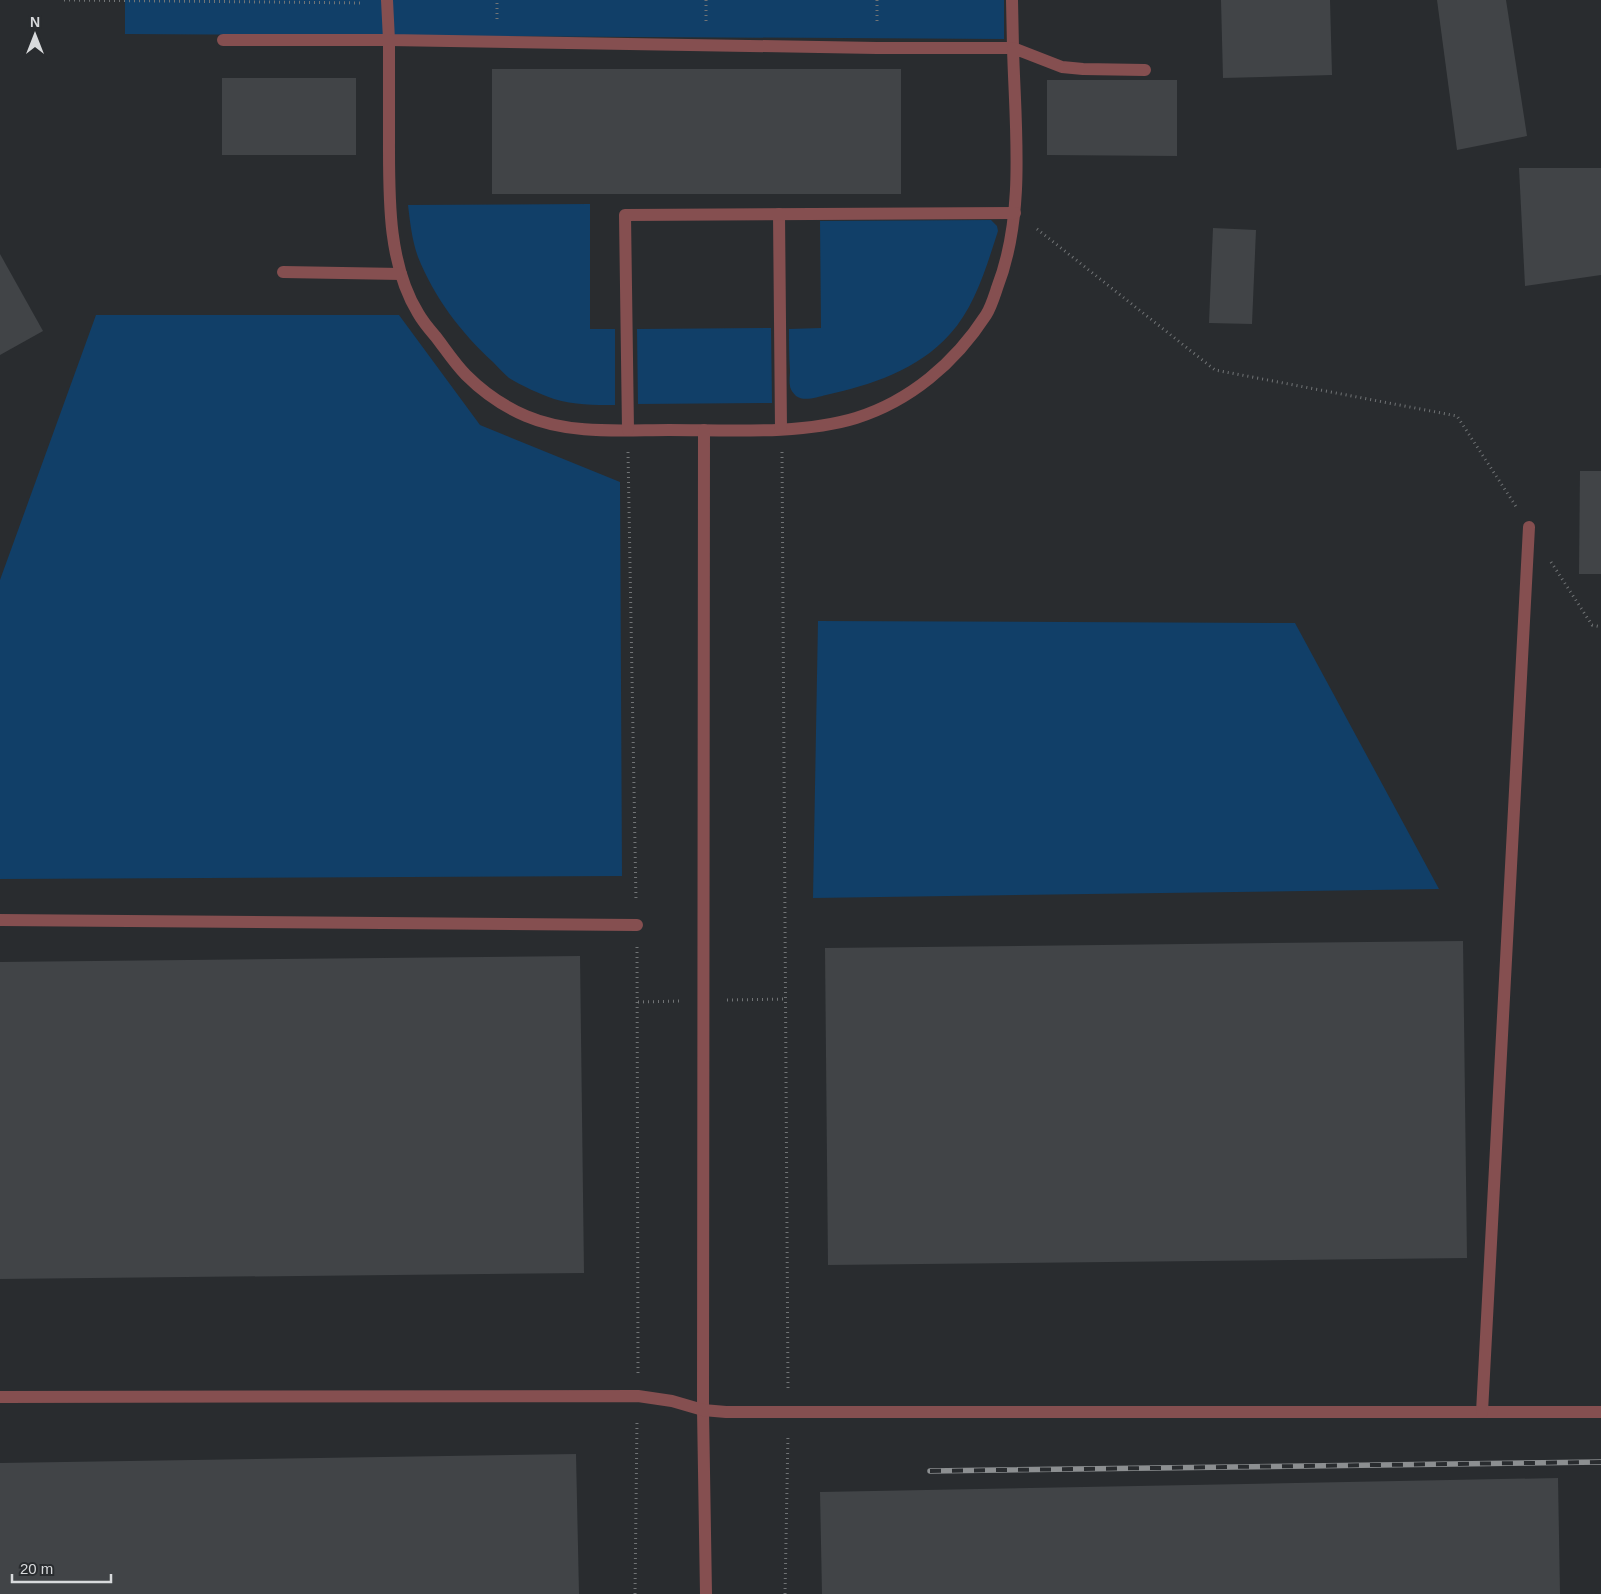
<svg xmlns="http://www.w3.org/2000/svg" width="1601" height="1594" font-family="Helvetica,sans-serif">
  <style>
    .green { fill: #113f68 }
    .building { fill: #414447 }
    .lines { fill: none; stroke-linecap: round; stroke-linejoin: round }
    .path { stroke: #717476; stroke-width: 3; stroke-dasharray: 1 4; stroke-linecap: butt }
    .minor { stroke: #854f50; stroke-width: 12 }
    .rail-casing { stroke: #8c8f91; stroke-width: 5.5 }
    .rail { stroke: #292c2f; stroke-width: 4; stroke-dasharray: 11; stroke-linecap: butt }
  </style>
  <rect width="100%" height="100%" fill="#292c2f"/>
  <g class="green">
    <path d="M 125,0 L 1004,0 L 1004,39 L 125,34 Z"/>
    <path d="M 590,204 L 590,329 L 615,329 L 615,405 C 594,405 574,405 554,399 C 540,394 522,386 509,378 C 503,373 498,367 493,362 C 461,333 434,297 418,257 C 412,240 410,222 408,205 Z"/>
    <path d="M 991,220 L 997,226 L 998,231 C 987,265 975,307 950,334 C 918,370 871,385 826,395 C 817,397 804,402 796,396 C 794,394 790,389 790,386 C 789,381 790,375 790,371 C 789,357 789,343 789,329 L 821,328 L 820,221 Z"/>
    <path d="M 96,315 L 399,315 L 480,425 L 620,482 L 622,876 L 0,879 L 0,580 Z"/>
    <path d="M 771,328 L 772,403 L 638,404 L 637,329 Z"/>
    <path d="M 818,621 L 1295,623 L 1439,889 L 813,898 Z"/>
  </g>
  <g class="building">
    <path d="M 1221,0 L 1330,0 L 1332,75 L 1223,78 Z"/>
    <path d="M 1437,0 L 1506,0 L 1527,136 L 1457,150 Z"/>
    <rect x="492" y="69" width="409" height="125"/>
    <rect x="222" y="78" width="134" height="77"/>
    <path d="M 1047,80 L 1177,80 L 1177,156 L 1047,155 Z"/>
    <path d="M 1519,168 L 1601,168 L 1601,275 L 1525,286 Z"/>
    <path d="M 1213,228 L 1256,230 L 1252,324 L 1209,323 Z"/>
    <path d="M 0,254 L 43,331 L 0,355 Z"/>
    <path d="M 1580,471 L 1601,471 L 1601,574 L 1579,574 Z"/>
    <path d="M 1463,941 L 1467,1258 L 828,1265 L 825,948 Z"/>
    <path d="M 580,956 L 584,1273 L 0,1279 L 0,962 Z"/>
    <path d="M 576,1454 L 579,1594 L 0,1594 L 0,1463 Z"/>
    <path d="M 1558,1478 L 1560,1594 L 822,1594 L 820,1492 Z"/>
  </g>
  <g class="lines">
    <g class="path">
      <path d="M 64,0 L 363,3"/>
      <path d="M 706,0 L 706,22"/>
      <path d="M 877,0 L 877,24"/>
      <path d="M 497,19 L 497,0"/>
      <path d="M 1037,229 L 1215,370 L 1457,416 L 1517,508"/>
      <path d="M 628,452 L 636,901"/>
      <path d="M 782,452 L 788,1388"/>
      <path d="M 1551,562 L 1592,625 L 1601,627"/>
      <path d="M 637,947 L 638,1373"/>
      <path d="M 727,1000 L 786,999"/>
      <path d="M 638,1002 L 681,1001"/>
      <path d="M 635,1594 L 637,1420"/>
      <path d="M 785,1594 L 788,1434"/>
    </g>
    <g class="minor">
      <path d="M 387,0 L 389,40 L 877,48 L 1013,48 L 1012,0"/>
      <path d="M 223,40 L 389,40 C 389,74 389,109 389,143 C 389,199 388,264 418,313 C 423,322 430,330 436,337 C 446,350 455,364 466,375 C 483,392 505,407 526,416 C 570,435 623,430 669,430 C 726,430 801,435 856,418 C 910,401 955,363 986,315 C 991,307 994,297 997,288 C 1026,214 1015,126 1013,48 L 1062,67 L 1083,69 L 1145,70"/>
      <path d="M 779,214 L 781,429"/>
      <path d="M 283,272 L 401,274"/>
      <path d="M 628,430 L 625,215 L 1015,213"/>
      <path d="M 704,430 L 703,1410 L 706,1594"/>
      <path d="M 0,920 L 637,925"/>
      <path d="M 0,1397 L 638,1396 L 672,1401 L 703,1410 L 726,1412 L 1601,1412"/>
      <path d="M 1482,1412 L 1529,527"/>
    </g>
    <g class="rail-casing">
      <path id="rail" d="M 930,1471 L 1601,1462"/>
    </g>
    <use href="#rail" class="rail"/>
  </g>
  <g transform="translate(35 35)" stroke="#292c2f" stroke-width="4" paint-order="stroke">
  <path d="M0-4L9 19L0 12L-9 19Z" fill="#d8dadc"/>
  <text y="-8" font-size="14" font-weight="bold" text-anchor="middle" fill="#d8dadc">N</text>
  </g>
  <path d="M12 1574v8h99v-8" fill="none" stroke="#d8dadc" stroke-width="2.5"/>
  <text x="20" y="1574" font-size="15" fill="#d8dadc" stroke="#292c2f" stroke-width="4" paint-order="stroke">20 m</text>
</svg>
